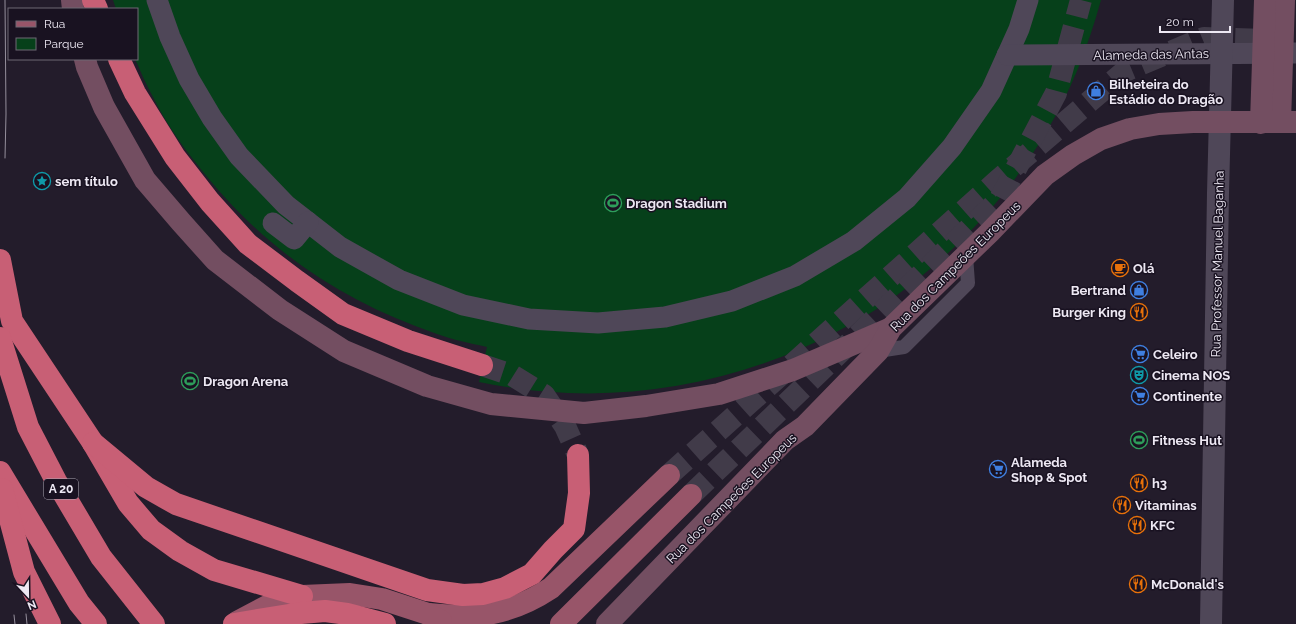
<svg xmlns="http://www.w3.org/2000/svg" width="1296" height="624" font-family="Raleway,sans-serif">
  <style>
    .green { fill: #06401a }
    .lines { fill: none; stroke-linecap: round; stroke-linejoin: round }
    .primary-tunnel { stroke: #413b49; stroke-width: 22; stroke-dasharray: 22 11; stroke-linecap: butt }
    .motorway-tunnel { stroke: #413b49; stroke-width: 22; stroke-dasharray: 22 11; stroke-linecap: butt }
    .service { stroke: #4f4758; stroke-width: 14 }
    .pedestrian { stroke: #4f4758; stroke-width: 21 }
    .minor { stroke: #4f4758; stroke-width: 22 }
    .secondary { stroke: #734e61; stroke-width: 22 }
    .primary { stroke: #985569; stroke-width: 22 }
    .motorway { stroke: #c85f75; stroke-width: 22 }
    .tram { stroke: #958f9c; stroke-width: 1 }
    .labels { text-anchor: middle; stroke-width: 3; stroke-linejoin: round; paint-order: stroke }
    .shield { fill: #191221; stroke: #ada8b4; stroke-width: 1 }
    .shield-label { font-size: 12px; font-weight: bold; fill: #ede8f3 }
    .street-label { font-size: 13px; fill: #ede8f3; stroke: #191221 }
    .poi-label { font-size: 13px; font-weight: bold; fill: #ede8f3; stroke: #191221; text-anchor: start }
  </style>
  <rect width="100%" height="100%" fill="#231c2b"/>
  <path class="green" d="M 113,0 L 1101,0 C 1088,47 1071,92 1045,134 C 1009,194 961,247 905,289 C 885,305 863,318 840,330 C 729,389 602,408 479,382 L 487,347 C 470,343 453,340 437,334 C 338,300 260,246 196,163 C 180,143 165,121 153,97 C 146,85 141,72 135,59 L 137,59 L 137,9 L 116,9 Z"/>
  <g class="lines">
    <g class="primary-tunnel">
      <path d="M 669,475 L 997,181 L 1125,71 L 1204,38 L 1296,41"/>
      <path d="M 691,495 L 1000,199 L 1056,93 L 1081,0"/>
    </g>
    <path class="motorway-tunnel" d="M 482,365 L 512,375 L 544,395 L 565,426 L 578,455"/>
    <path class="service" d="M 878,351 L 904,347 L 968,283 L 966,256"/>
    <g class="pedestrian">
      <path d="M 157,0 L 170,37 L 189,79 L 212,118 L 239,156 L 286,205 L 340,247 L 399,280 L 463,305 L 529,319 L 598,323 L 665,317 L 732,301 L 795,276 L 854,241 L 907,198 L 952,147 L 991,91 L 1019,29 L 1028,0"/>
      <path d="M 1007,55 L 1296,53"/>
      <path d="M 273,223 L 294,239 L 308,222"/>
    </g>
    <path class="minor" d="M 1211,624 L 1218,193 L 1223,0"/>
    <g class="secondary">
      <path d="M 72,0 L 73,9"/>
      <path d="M 85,59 L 87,67 L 104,107 L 145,180 L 181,222 L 215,260 L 280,310 L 344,351 L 427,386 L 491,404 L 584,413 L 646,406 L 719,394 L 793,370 L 891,328"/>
      <path d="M 1280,122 L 1284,0"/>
      <path d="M 1261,123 L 1265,0"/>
      <path d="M 607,624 L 785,440 L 805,426 L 878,351 L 891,328 L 990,232 L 1045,175 L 1073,155 L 1101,139 L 1130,129 L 1159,124 L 1193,122 L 1296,122"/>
    </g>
    <g class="primary">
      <path d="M 428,614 C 445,615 463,617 481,615 C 505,612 530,602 551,588 L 669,475"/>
      <path d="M 237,622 L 275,602 L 302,596 L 350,594 L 382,599 L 428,614 L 441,621"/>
      <path d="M 561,624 L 691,495"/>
    </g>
    <g class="motorway">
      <path d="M 93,0 L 97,9"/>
      <path d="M 119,59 L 135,93 L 175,157 L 210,202 L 248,244 L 297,281 L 343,314 L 408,341 L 482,365"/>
      <path d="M 0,260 L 12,321 L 93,443 L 128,503 L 151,530 L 180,551 L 214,570 L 302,596"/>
      <path d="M 0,338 L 28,427 L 56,481 L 101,557 L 154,624"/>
      <path d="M 93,443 L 146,487 L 176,504 L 427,590 L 463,595 L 483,594 L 505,588 L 532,574 L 553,550 L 574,529 L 579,493 L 578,455"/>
      <path d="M 0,472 L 79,603 L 96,624"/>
      <path d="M 2,489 L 24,572 L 50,624"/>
      <path d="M 234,624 L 301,613 L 325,611 L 347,614 L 385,624"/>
    </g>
    <g class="tram">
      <path d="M 5,0 L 6,114 L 5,158"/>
      <path d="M 26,614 L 27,624"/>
      <path d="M 14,615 L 15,624"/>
    </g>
  </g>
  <defs>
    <g id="shop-ring" transform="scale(0.9)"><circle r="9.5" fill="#191221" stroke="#3f7fe0" stroke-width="1.5"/><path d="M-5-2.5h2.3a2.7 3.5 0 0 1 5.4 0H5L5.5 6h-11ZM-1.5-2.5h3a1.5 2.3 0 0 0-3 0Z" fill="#3f7fe0"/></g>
    <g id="sight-ring" transform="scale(0.9)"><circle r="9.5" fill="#191221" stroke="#0f9aa8" stroke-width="1.5"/><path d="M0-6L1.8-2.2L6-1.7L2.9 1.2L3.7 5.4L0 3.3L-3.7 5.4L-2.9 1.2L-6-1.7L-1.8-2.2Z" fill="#0f9aa8"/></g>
    <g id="stadium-ring" transform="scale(0.9)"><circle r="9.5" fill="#191221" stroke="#2e9e5b" stroke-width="1.5"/><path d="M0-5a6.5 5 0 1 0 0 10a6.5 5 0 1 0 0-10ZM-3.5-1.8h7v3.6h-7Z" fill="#2e9e5b"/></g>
    <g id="cafe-ring" transform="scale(0.9)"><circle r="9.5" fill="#191221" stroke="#e8710a" stroke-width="1.5"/><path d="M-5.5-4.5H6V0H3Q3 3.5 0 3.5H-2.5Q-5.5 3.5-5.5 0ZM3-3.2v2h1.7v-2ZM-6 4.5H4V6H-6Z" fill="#e8710a"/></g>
    <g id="restaurant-ring" transform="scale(0.9)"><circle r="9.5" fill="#191221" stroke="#e8710a" stroke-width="1.5"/><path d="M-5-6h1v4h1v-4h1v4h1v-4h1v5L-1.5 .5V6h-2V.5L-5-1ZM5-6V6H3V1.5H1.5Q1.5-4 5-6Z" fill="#e8710a"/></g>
    <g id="supermarket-ring" transform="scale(0.9)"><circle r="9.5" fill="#191221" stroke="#3f7fe0" stroke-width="1.5"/><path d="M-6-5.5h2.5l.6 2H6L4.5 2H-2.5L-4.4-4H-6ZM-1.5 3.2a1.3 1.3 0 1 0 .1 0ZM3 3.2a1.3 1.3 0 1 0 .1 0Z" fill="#3f7fe0"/></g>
    <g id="theatre-ring" transform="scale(0.9)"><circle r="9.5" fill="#191221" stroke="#0f9aa8" stroke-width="1.5"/><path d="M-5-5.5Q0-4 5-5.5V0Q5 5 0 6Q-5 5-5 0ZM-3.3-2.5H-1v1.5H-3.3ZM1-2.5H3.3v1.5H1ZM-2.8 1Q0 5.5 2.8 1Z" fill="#0f9aa8"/></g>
  </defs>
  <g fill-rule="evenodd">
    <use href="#shop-ring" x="1096" y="91"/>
    <use href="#sight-ring" x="42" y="181"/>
    <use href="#stadium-ring" x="613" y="203"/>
    <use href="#cafe-ring" x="1120" y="268"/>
    <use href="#shop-ring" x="1139" y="290"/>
    <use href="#restaurant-ring" x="1139" y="312"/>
    <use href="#supermarket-ring" x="1140" y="354"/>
    <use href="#theatre-ring" x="1139" y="375"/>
    <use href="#stadium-ring" x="190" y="381"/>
    <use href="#supermarket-ring" x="1140" y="396"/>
    <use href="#stadium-ring" x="1139" y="440"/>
    <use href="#supermarket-ring" x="998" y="469"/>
    <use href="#restaurant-ring" x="1139" y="483"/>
    <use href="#restaurant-ring" x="1122" y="505"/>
    <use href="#restaurant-ring" x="1137" y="525"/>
    <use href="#restaurant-ring" x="1138" y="584"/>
  </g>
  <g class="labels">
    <rect class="shield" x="44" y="479" width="34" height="20" rx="3"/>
    <g class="shield-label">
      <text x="61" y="493">A 20</text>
    </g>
    <g class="street-label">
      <text transform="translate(1151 54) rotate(-1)" y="5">Alameda das Antas</text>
      <text transform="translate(1217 264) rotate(-89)" y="5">Rua Professor Manuel Baganha</text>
      <text transform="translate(955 266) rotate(-45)" y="5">Rua dos Campeões Europeus</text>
      <text transform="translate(731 498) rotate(-45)" y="5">Rua dos Campeões Europeus</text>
    </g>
    <g class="poi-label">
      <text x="1109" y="89">Bilheteira do<tspan x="1109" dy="15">Estádio do Dragão</tspan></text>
      <text x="55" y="186">sem título</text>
      <text x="626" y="208">Dragon Stadium</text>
      <text x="1133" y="273">Olá</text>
      <text x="1126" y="295" text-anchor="end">Bertrand</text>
      <text x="1126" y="317" text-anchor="end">Burger King</text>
      <text x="1153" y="359">Celeiro</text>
      <text x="1152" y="380">Cinema NOS</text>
      <text x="203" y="386">Dragon Arena</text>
      <text x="1153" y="401">Continente</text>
      <text x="1152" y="445">Fitness Hut</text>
      <text x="1011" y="467">Alameda<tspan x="1011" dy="15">Shop &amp; Spot</tspan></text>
      <text x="1152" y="488">h3</text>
      <text x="1135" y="510">Vitaminas</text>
      <text x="1150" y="530">KFC</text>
      <text x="1151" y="589">McDonald's</text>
    </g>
  </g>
  <rect x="8" y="8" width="130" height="52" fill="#191221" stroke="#6e6875"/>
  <rect x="16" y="21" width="20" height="6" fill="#985569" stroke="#6e6875"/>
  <text x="44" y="28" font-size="12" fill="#ede8f3">Rua</text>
  <rect x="16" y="38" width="20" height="12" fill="#06401a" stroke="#6e6875"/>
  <text x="44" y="48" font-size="12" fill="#ede8f3">Parque</text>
  <g transform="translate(28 596) rotate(158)" stroke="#191221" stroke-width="3" paint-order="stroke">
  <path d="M0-3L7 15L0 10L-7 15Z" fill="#ede8f3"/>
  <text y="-6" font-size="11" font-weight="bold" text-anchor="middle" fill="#ede8f3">N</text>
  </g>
  <path d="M1160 26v6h70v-6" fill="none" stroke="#ede8f3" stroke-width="2"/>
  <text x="1166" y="26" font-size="12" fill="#ede8f3" stroke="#191221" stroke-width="3" paint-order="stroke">20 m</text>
</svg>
